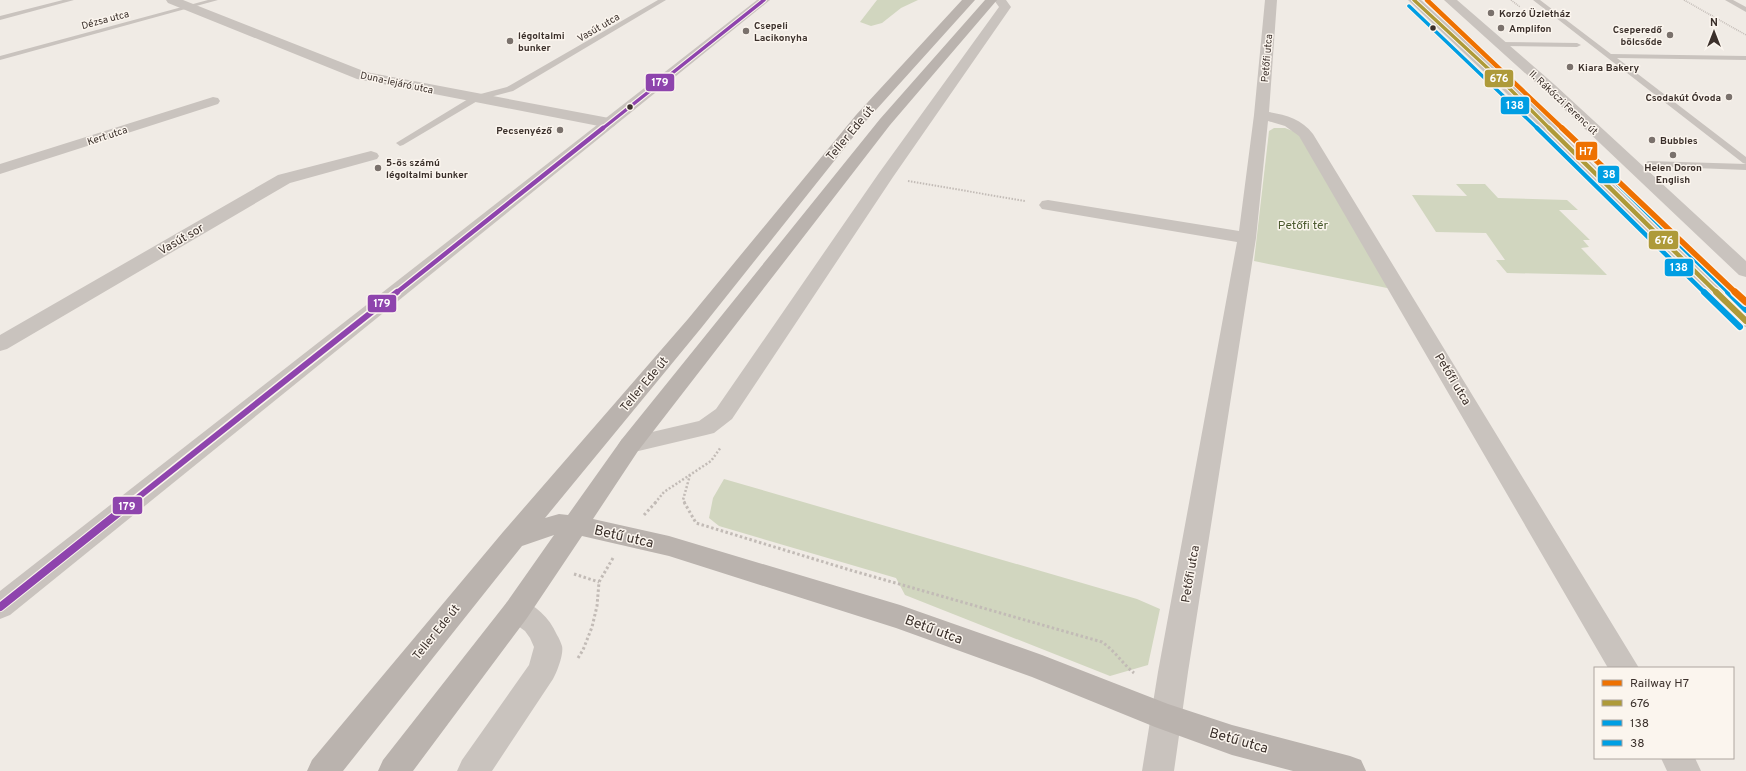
<svg xmlns="http://www.w3.org/2000/svg" width="1746" height="771" font-family="Overpass,sans-serif">
  <style>
    .green { fill: #d1d6bf }
    .lines { fill: none; stroke-linecap: round; stroke-linejoin: round }
    .path-far3 { stroke: #c2bbb6; stroke-width: 1.5; stroke-dasharray: 1 1; stroke-linecap: butt }
    .path-far2 { stroke: #c2bbb6; stroke-width: 2; stroke-dasharray: 1.5 1.5; stroke-linecap: butt }
    .path-far1 { stroke: #c2bbb6; stroke-width: 2.5; stroke-dasharray: 2 2; stroke-linecap: butt }
    .path { stroke: #c2bbb6; stroke-width: 3; stroke-dasharray: 2.5 2.5; stroke-linecap: butt }
    .service { fill: #c9c3be; fill-rule: evenodd }
    .minor { fill: #c9c3be; fill-rule: evenodd }
    .tertiary { fill: #c9c3be; fill-rule: evenodd }
    .secondary { fill: #bab3ae; fill-rule: evenodd }
    .bus-1-far2-casing { stroke: #fbf5ee; stroke-width: 5.5 }
    .bus-1-far1-casing { stroke: #fbf5ee; stroke-width: 7 }
    .bus-1-casing { stroke: #fbf5ee; stroke-width: 9 }
    .bus-2-far2-casing { stroke: #fbf5ee; stroke-width: 5.5 }
    .bus-2-far1-casing { stroke: #fbf5ee; stroke-width: 7 }
    .bus-2-casing { stroke: #fbf5ee; stroke-width: 9 }
    .bus-3-far2-casing { stroke: #fbf5ee; stroke-width: 5.5 }
    .bus-3-far1-casing { stroke: #fbf5ee; stroke-width: 7 }
    .bus-3-casing { stroke: #fbf5ee; stroke-width: 9 }
    .bus-4-far3-casing { stroke: #fbf5ee; stroke-width: 5.5 }
    .bus-4-far2-casing { stroke: #fbf5ee; stroke-width: 7 }
    .bus-4-far1-casing { stroke: #fbf5ee; stroke-width: 9 }
    .bus-4-casing { stroke: #fbf5ee; stroke-width: 10 }
    .bus-1-far2 { stroke: #ae9a39; stroke-width: 3.5 }
    .bus-1-far1 { stroke: #ae9a39; stroke-width: 4.5 }
    .bus-1 { stroke: #ae9a39; stroke-width: 6 }
    .bus-2-far2 { stroke: #009ee3; stroke-width: 3.5 }
    .bus-2-far1 { stroke: #009ee3; stroke-width: 4.5 }
    .bus-2 { stroke: #009ee3; stroke-width: 6 }
    .bus-3-far2 { stroke: #009fe3; stroke-width: 3.5 }
    .bus-3-far1 { stroke: #009fe3; stroke-width: 4.5 }
    .bus-3 { stroke: #009fe3; stroke-width: 6 }
    .bus-4-far3 { stroke: #8e44ad; stroke-width: 3.5 }
    .bus-4-far2 { stroke: #8e44ad; stroke-width: 4.5 }
    .bus-4-far1 { stroke: #8e44ad; stroke-width: 6 }
    .bus-4 { stroke: #8e44ad; stroke-width: 8 }
    .rail-1-far2-casing { stroke: #fbf5ee; stroke-width: 6 }
    .rail-1-far1-casing { stroke: #fbf5ee; stroke-width: 8 }
    .rail-1-casing { stroke: #fbf5ee; stroke-width: 10 }
    .rail-1-far2 { stroke: #ee7101; stroke-width: 4.5 }
    .rail-1-far1 { stroke: #ee7101; stroke-width: 5.5 }
    .rail-1 { stroke: #ee7101; stroke-width: 7 }
    .poi-dot { fill: #7a716c; stroke: #fbf5ee; stroke-width: 1.5 }
    .bus-dot { fill: #3b302b; stroke: #fbf5ee; stroke-width: 1.5 }
    .labels { text-anchor: middle; stroke-width: 3; stroke-linejoin: round; paint-order: stroke }
    .far-poi-label { font-size: 10px; font-weight: bold; fill: #3b302b; stroke: #fbf5ee; text-anchor: start }
    .far-street-label { font-size: 10px; fill: #3b302b; stroke: #fbf5ee }
    .street-label { font-size: 12px; fill: #3b302b; stroke: #fbf5ee }
    .park-label { font-size: 12px; fill: #4a5a2e; stroke: #fbf5ee }
    .near-street-label { font-size: 14px; fill: #3b302b; stroke: #fbf5ee }
    .line-badge { stroke: #fbf5ee; stroke-width: 1.5 }
    .badge-label { font-size: 11px; text-anchor: middle; font-weight: bold; fill: #fff }
  </style>
  <rect width="100%" height="100%" fill="#f0ebe5"/>
  <g class="green">
    <path d="M 877,0 L 918,0 L 901,8 L 882,23 L 871,26 L 860,22 Z"/>
    <path d="M 1274,128 L 1285,128 L 1298,133 L 1392,289 L 1254,261 L 1269,131 Z"/>
    <path d="M 1456,184 L 1485,184 L 1498,198 L 1567,200 L 1578,210 L 1559,210 L 1590,240 L 1583,240 L 1589,247 L 1581,248 L 1607,275 L 1507,273 L 1496,260 L 1505,260 L 1486,233 L 1436,232 L 1412,195 L 1467,196 Z"/>
    <path d="M 724,479 L 1137,599 L 1160,609 L 1148,665 L 1110,676 L 905,595 L 896,578 L 719,526 L 709,518 L 713,498 Z"/>
  </g>
  <g class="lines">
    <g class="path-far3">
      <path d="M 1511,0 L 1520,7"/>
      <path d="M 1684,0 L 1746,35"/>
    </g>
    <path class="path-far2" d="M 908,181 L 1025,201"/>
    <g class="path-far1">
      <path d="M 655,503 L 664,492 L 711,461 L 721,447"/>
      <path d="M 685,503 L 683,500 L 690,475"/>
    </g>
    <g class="path">
      <path d="M 684,502 L 696,523 L 850,570 L 1102,642 C 1115,651 1122,663 1134,673"/>
      <path d="M 644,515 L 656,502"/>
      <path d="M 574,574 L 599,582"/>
      <path d="M 578,658 L 583,650 L 592,627 L 597,606 L 599,582 L 613,558"/>
    </g>
    <g class="service">
      <path d="M 63,0 L 74,0 L 0,20 L 0,16 Z"/>
      <path d="M 208,0 L 218,0 L 0,60 L 0,56 Z"/>
      <path d="M 658,0 L 666,0 L 513,91 L 479,100 L 403,145 L 400,146 L 396,143 L 473,96 L 507,87 Z"/>
      <path d="M 1533,0 L 1540,0 L 1611,54 L 1746,56 L 1746,60 L 1617,58 L 1746,157 L 1746,164 L 1743,163 Z"/>
      <path d="M 1725,0 L 1733,0 L 1746,7 L 1746,12 Z"/>
      <path d="M 1497,42 L 1577,43 L 1581,45 L 1577,47 L 1500,46 L 1497,46 Z"/>
      <path d="M 1648,161 L 1746,164 L 1746,170 L 1645,166 L 1644,164 Z"/>
    </g>
    <g class="minor">
      <path d="M 166,0 L 183,0 L 366,72 L 609,118 L 614,120 L 617,123 L 614,126 L 609,128 L 357,79 L 168,3 Z"/>
      <path d="M 994,0 L 1006,0 L 1011,7 L 893,177 L 732,419 L 714,433 L 706,435 L 630,453 L 622,451 L 618,445 L 622,439 L 699,421 L 716,409 L 879,173 L 999,7 Z"/>
      <path d="M 1265,0 L 1277,0 L 1269,112 C 1286,115 1302,119 1313,134 L 1639,668 L 1608,668 L 1299,136 L 1285,126 L 1268,121 L 1256,238 L 1188,672 L 1174,771 L 1142,771 L 1158,672 L 1237,242 L 1048,210 L 1042,209 L 1039,205 L 1042,201 L 1048,200 L 1239,231 L 1254,115 Z"/>
      <path d="M 213,97 L 218,98 L 220,101 L 218,104 L 0,174 L 0,164 Z"/>
      <path d="M 371,151 L 377,153 L 379,156 L 377,159 L 290,183 L 7,349 L 0,351 L 0,335 L 278,175 Z"/>
      <path d="M 517,598 C 536,605 549,617 557,635 C 559,638 561,643 562,646 C 564,654 557,672 553,679 L 492,771 L 457,771 L 462,760 L 529,665 L 534,647 L 530,638 L 525,631 L 507,618 L 503,610 L 507,602 Z"/>
      <path d="M 1661,758 L 1695,758 L 1701,771 L 1667,771 Z"/>
    </g>
    <g class="tertiary">
      <path d="M 757,0 L 770,0 L 10,615 L 0,619 L 0,591 Z"/>
      <path d="M 1408,0 L 1421,0 L 1513,84 L 1746,310 L 1746,327 L 1739,325 L 1503,90 Z"/>
      <path d="M 1444,0 L 1457,0 L 1555,85 L 1746,261 L 1746,277 L 1739,275 L 1545,91 Z"/>
    </g>
    <path class="secondary" d="M 962,0 L 975,0 L 866,121 L 702,327 L 545,518 L 559,514 L 568,515 L 622,439 L 880,119 L 985,0 L 997,0 L 890,125 L 638,451 L 593,519 L 669,536 L 900,605 L 1042,655 L 1168,704 L 1232,725 L 1350,756 L 1361,760 L 1366,771 L 1293,771 L 1232,755 L 1155,727 L 1032,677 L 896,628 L 669,556 L 582,536 L 527,618 L 413,771 L 378,771 L 383,760 L 507,602 L 554,535 L 522,546 L 343,771 L 307,771 L 312,760 L 503,532 L 688,319 L 856,115 Z"/>
    <g class="bus-1-far2-casing">
      <path id="bus-1-far2" d="M 1414,0 L 1508,87 L 1550,129"/>
    </g>
    <g class="bus-1-far1-casing">
      <path id="bus-1-far1" d="M 1549,128 L 1717,293"/>
    </g>
    <g class="bus-1-casing">
      <path id="bus-1" d="M 1716,292 L 1746,321"/>
    </g>
    <g class="bus-2-far2-casing">
      <path id="bus-2-far2" d="M 1409,6 L 1538,129"/>
    </g>
    <g class="bus-2-far1-casing">
      <path id="bus-2-far1" d="M 1537,128 L 1705,293"/>
    </g>
    <g class="bus-2-casing">
      <path id="bus-2" d="M 1704,292 L 1740,327"/>
    </g>
    <g class="bus-3-far2-casing">
      <path id="bus-3-far2" d="M 1426,0 L 1514,81 L 1562,129"/>
    </g>
    <g class="bus-3-far1-casing">
      <path id="bus-3-far1" d="M 1561,128 L 1729,293"/>
    </g>
    <g class="bus-3-casing">
      <path id="bus-3" d="M 1728,292 L 1746,310"/>
    </g>
    <g class="bus-4-far3-casing">
      <path id="bus-4-far3" d="M 602,129 L 764,0"/>
    </g>
    <g class="bus-4-far2-casing">
      <path id="bus-4-far2" d="M 396,293 L 603,128"/>
    </g>
    <g class="bus-4-far1-casing">
      <path id="bus-4-far1" d="M 131,503 L 397,292"/>
    </g>
    <g class="bus-4-casing">
      <path id="bus-4" d="M 0,607 L 132,502"/>
    </g>
    <use href="#bus-1-far2" class="bus-1-far2"/>
    <use href="#bus-1-far1" class="bus-1-far1"/>
    <use href="#bus-1" class="bus-1"/>
    <use href="#bus-2-far2" class="bus-2-far2"/>
    <use href="#bus-2-far1" class="bus-2-far1"/>
    <use href="#bus-2" class="bus-2"/>
    <use href="#bus-3-far2" class="bus-3-far2"/>
    <use href="#bus-3-far1" class="bus-3-far1"/>
    <use href="#bus-3" class="bus-3"/>
    <use href="#bus-4-far3" class="bus-4-far3"/>
    <use href="#bus-4-far2" class="bus-4-far2"/>
    <use href="#bus-4-far1" class="bus-4-far1"/>
    <use href="#bus-4" class="bus-4"/>
    <g class="rail-1-far2-casing">
      <path id="rail-1-far2" d="M 1427,0 L 1563,129"/>
    </g>
    <g class="rail-1-far1-casing">
      <path id="rail-1-far1" d="M 1562,128 L 1736,293"/>
    </g>
    <g class="rail-1-casing">
      <path id="rail-1" d="M 1735,292 L 1746,302"/>
    </g>
    <use href="#rail-1-far2" class="rail-1-far2"/>
    <use href="#rail-1-far1" class="rail-1-far1"/>
    <use href="#rail-1" class="rail-1"/>
  </g>
  <g class="poi-dot">
    <circle cx="1491" cy="13" r="4"/>
    <circle cx="1501" cy="28" r="4"/>
    <circle cx="746" cy="31" r="4"/>
    <circle cx="1670" cy="35" r="4"/>
    <circle cx="510" cy="41" r="4"/>
    <circle cx="1570" cy="67" r="4"/>
    <circle cx="1729" cy="97" r="4"/>
    <circle cx="560" cy="130" r="4"/>
    <circle cx="1652" cy="140" r="4"/>
    <circle cx="1673" cy="155" r="4"/>
    <circle cx="378" cy="168" r="4"/>
  </g>
  <g class="bus-dot">
    <circle cx="1433" cy="28" r="3.5"/>
    <circle cx="630" cy="107" r="3.5"/>
  </g>
  <g class="labels">
    <g class="far-poi-label">
      <text x="1499" y="17">Korzó Üzletház</text>
      <text x="754" y="29">Csepeli<tspan x="754" dy="12">Lacikonyha</tspan></text>
      <text x="1509" y="32">Amplifon</text>
      <text x="1662" y="33" text-anchor="end">Cseperedő<tspan x="1662" dy="12">bölcsőde</tspan></text>
      <text x="518" y="39">légoltalmi<tspan x="518" dy="12">bunker</tspan></text>
      <text x="1578" y="71">Kiara Bakery</text>
      <text x="1721" y="101" text-anchor="end">Csodakút Óvoda</text>
      <text x="552" y="134" text-anchor="end">Pecsenyéző</text>
      <text x="1660" y="144">Bubbles</text>
      <text x="386" y="166">5-ös számú<tspan x="386" dy="12">légoltalmi bunker</tspan></text>
      <text x="1673" y="171" text-anchor="middle">Helen Doron<tspan x="1673" dy="12">English</tspan></text>
    </g>
    <g class="far-street-label">
      <text transform="translate(105 19) rotate(-15)" y="4">Dézsa utca</text>
      <text transform="translate(598 27) rotate(-30)" y="4">Vasút utca</text>
      <text transform="translate(1266 58) rotate(-85)" y="4">Petőfi utca</text>
      <text transform="translate(397 82) rotate(12)" y="4">Duna-lejáró utca</text>
      <text transform="translate(1564 102) rotate(43)" y="4">II. Rákóczi Ferenc út</text>
      <text transform="translate(107 135) rotate(-18)" y="4">Kert utca</text>
    </g>
    <g class="street-label">
      <text transform="translate(850 133) rotate(-50)" y="4">Teller Ede út</text>
      <text transform="translate(181 239) rotate(-30)" y="4">Vasút sor</text>
      <text transform="translate(1453 379) rotate(59)" y="4">Petőfi utca</text>
      <text transform="translate(644 384) rotate(-50)" y="4">Teller Ede út</text>
      <text transform="translate(1190 574) rotate(-80)" y="4">Petőfi utca</text>
      <text transform="translate(436 632) rotate(-51)" y="4">Teller Ede út</text>
    </g>
    <g class="park-label">
      <text x="1303" y="229">Petőfi tér</text>
    </g>
    <g class="near-street-label">
      <text transform="translate(624 536) rotate(13)" y="5">Betű utca</text>
      <text transform="translate(934 629) rotate(20)" y="5">Betű utca</text>
      <text transform="translate(1239 740) rotate(16)" y="5">Betű utca</text>
    </g>
  </g>
  <g class="line-badge">
    <rect x="1484" y="69" width="30" height="19" rx="4" fill="#ae9a39"/>
    <rect x="645" y="73" width="30" height="19" rx="4" fill="#8e44ad"/>
    <rect x="1500" y="96" width="30" height="19" rx="4" fill="#009ee3"/>
    <rect x="1575" y="141" width="23" height="20" rx="4" fill="#ee7101"/>
    <rect x="1597" y="165" width="23" height="19" rx="4" fill="#009fe3"/>
    <rect x="1648" y="230" width="31" height="20" rx="4" fill="#ae9a39"/>
    <rect x="1664" y="258" width="30" height="19" rx="4" fill="#009ee3"/>
    <rect x="367" y="294" width="30" height="19" rx="4" fill="#8e44ad"/>
    <rect x="112" y="496" width="31" height="19" rx="4" fill="#8e44ad"/>
  </g>
  <g class="badge-label">
    <text x="1499" y="82">676</text>
    <text x="660" y="86">179</text>
    <text x="1515" y="109">138</text>
    <text x="1586" y="155">H7</text>
    <text x="1609" y="178">38</text>
    <text x="1664" y="244">676</text>
    <text x="1679" y="271">138</text>
    <text x="382" y="307">179</text>
    <text x="127" y="510">179</text>
  </g>
  <rect x="1594" y="667" width="140" height="92" fill="#fbf5ee" stroke="#aea6a0"/>
  <rect x="1602" y="680" width="20" height="6" fill="#ee7101" stroke="#aea6a0"/>
  <text x="1630" y="687" font-size="12" fill="#3b302b">Railway H7</text>
  <rect x="1602" y="700" width="20" height="6" fill="#ae9a39" stroke="#aea6a0"/>
  <text x="1630" y="707" font-size="12" fill="#3b302b">676</text>
  <rect x="1602" y="720" width="20" height="6" fill="#009ee3" stroke="#aea6a0"/>
  <text x="1630" y="727" font-size="12" fill="#3b302b">138</text>
  <rect x="1602" y="740" width="20" height="6" fill="#009fe3" stroke="#aea6a0"/>
  <text x="1630" y="747" font-size="12" fill="#3b302b">38</text>
  <g transform="translate(1714 32)" stroke="#fbf5ee" stroke-width="3" paint-order="stroke">
  <path d="M0-3L7 15L0 10L-7 15Z" fill="#3b302b"/>
  <text y="-6" font-size="11" font-weight="bold" text-anchor="middle" fill="#3b302b">N</text>
  </g>
</svg>
